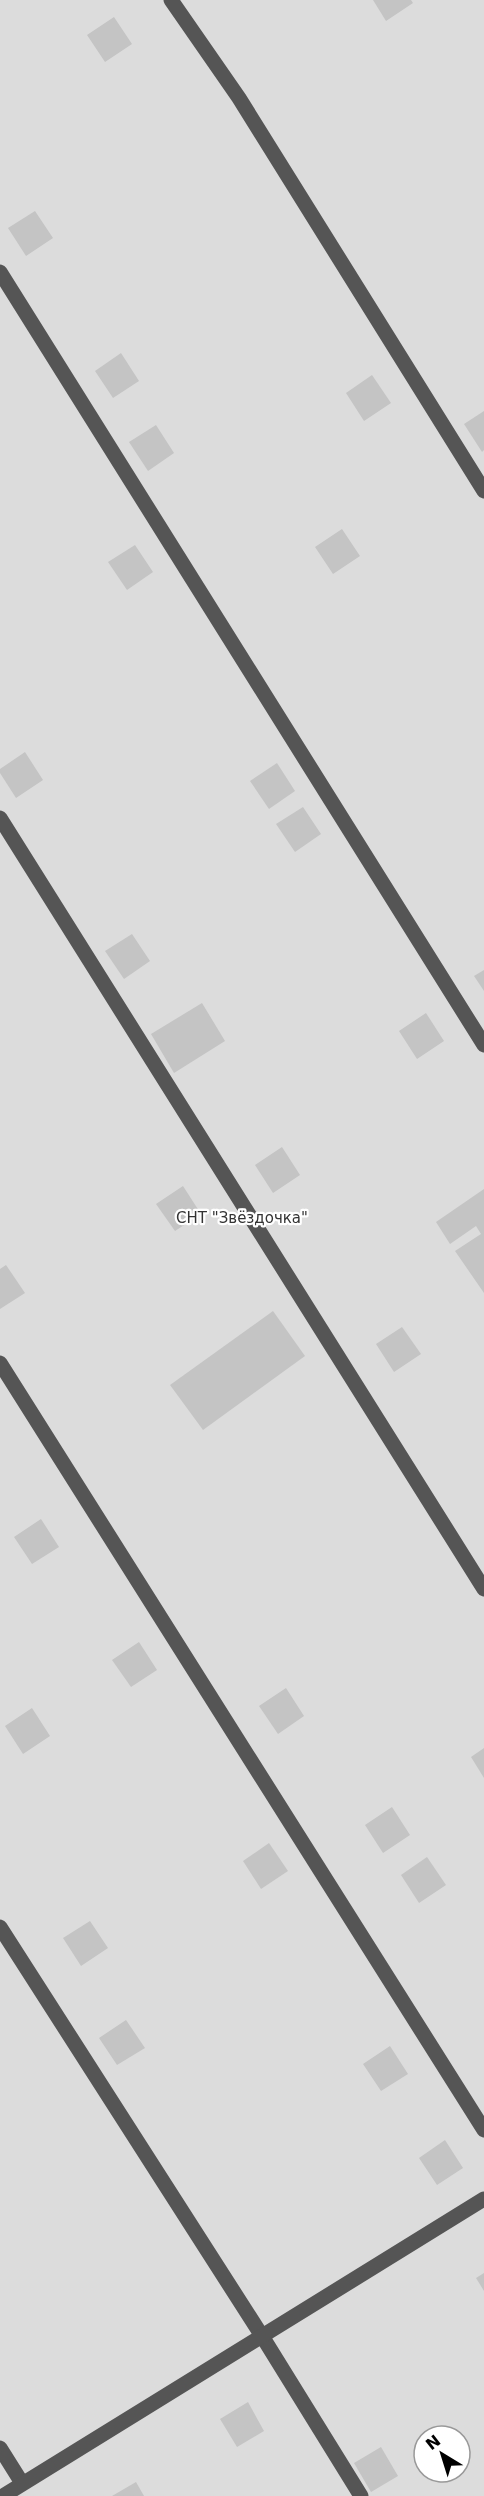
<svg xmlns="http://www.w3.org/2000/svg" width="484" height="2496" font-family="'DejaVu Sans',sans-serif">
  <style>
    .green { fill: #dcdcdc; fill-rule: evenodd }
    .building { fill: #c4c4c4 }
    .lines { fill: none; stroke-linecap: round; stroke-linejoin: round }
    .minor { stroke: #555; stroke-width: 15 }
    .labels { text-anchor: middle; stroke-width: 4.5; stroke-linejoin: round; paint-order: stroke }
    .park-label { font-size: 15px; fill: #333; stroke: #fff }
  </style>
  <rect width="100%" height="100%" fill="#fff"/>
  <path class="green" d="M 0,0 L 484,0 L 484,2496 L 0,2496 ZM 424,2436 L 460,2436 L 460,2472 L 424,2472 Z"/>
  <g class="building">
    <path d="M 373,0 L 411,0 L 413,3 L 386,21 Z"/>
    <path d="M 114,17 L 132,44 L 105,62 L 87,35 Z"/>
    <path d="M 35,211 L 53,238 L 26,256 L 8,228 Z"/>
    <path d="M 121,353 L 139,381 L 113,398 L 95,371 Z"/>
    <path d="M 372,375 L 391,403 L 364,421 L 346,393 Z"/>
    <path d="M 484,411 L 484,450 L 482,452 L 464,424 Z"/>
    <path d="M 156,425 L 174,453 L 148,471 L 129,442 Z"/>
    <path d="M 342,529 L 360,556 L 333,574 L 315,547 Z"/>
    <path d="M 135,545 L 153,572 L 127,590 L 108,562 Z"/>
    <path d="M 25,752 L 43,780 L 16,798 L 0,773 L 0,769 Z"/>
    <path d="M 277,763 L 295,791 L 269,809 L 250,781 Z"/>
    <path d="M 303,807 L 321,834 L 295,852 L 276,824 Z"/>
    <path d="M 132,934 L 150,961 L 124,979 L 105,951 Z"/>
    <path d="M 484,970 L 484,991 L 474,976 Z"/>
    <path d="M 202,1003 L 225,1041 L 174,1073 L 151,1034 Z"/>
    <path d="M 426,1013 L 444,1041 L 417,1059 L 399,1031 Z"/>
    <path d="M 282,1147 L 300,1175 L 273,1193 L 255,1165 Z"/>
    <path d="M 183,1186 L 201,1214 L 175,1231 L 156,1204 Z"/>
    <path d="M 484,1189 L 484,1293 L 455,1251 L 481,1234 L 476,1226 L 450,1244 L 436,1222 Z"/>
    <path d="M 6,1265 L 25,1293 L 0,1309 L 0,1269 Z"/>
    <path d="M 273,1311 L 305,1356 L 203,1430 L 170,1385 Z"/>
    <path d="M 402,1327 L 421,1354 L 394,1372 L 376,1344 Z"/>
    <path d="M 41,1519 L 59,1547 L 32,1564 L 14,1537 Z"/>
    <path d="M 139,1642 L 157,1670 L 131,1687 L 112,1660 Z"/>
    <path d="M 286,1688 L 304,1716 L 278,1734 L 259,1706 Z"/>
    <path d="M 32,1708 L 50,1736 L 23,1754 L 5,1726 Z"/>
    <path d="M 484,1748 L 484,1778 L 471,1757 Z"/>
    <path d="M 392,1807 L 410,1835 L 383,1853 L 365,1825 Z"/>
    <path d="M 269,1843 L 288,1871 L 261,1889 L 243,1861 Z"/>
    <path d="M 427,1857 L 446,1885 L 419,1903 L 401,1875 Z"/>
    <path d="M 90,1921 L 108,1948 L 81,1966 L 63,1938 Z"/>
    <path d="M 126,2020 L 145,2048 L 117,2065 L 99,2038 Z"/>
    <path d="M 390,2046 L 408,2074 L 381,2091 L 363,2064 Z"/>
    <path d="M 445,2140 L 463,2168 L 437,2185 L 419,2158 Z"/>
    <path d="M 484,2273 L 484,2291 L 476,2278 Z"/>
    <path d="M 248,2402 L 264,2431 L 237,2447 L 220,2419 Z"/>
    <path d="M 381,2447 L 398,2476 L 371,2492 L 354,2463 Z"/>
    <path d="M 136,2482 L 144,2496 L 112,2496 Z"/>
  </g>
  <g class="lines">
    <g class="minor">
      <path d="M 171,0 L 239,98 L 484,491"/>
      <path d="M 0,272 L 484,1045"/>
      <path d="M 0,818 L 484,1589"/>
      <path d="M 0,1363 L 484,2130"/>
      <path d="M 0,1927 L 262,2336 L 361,2496"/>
      <path d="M 0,2448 L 22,2483"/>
      <path d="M 3,2496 L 484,2199"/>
    </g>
  </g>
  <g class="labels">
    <g class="park-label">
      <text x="242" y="1223">СНТ "Звёздочка"</text>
    </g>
  </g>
  <g transform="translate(442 2454) rotate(322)"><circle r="28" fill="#ffffff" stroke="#999999" stroke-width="1.5"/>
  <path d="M0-4.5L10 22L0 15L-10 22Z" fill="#000000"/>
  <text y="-9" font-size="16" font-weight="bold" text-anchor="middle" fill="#000000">N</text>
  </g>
</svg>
